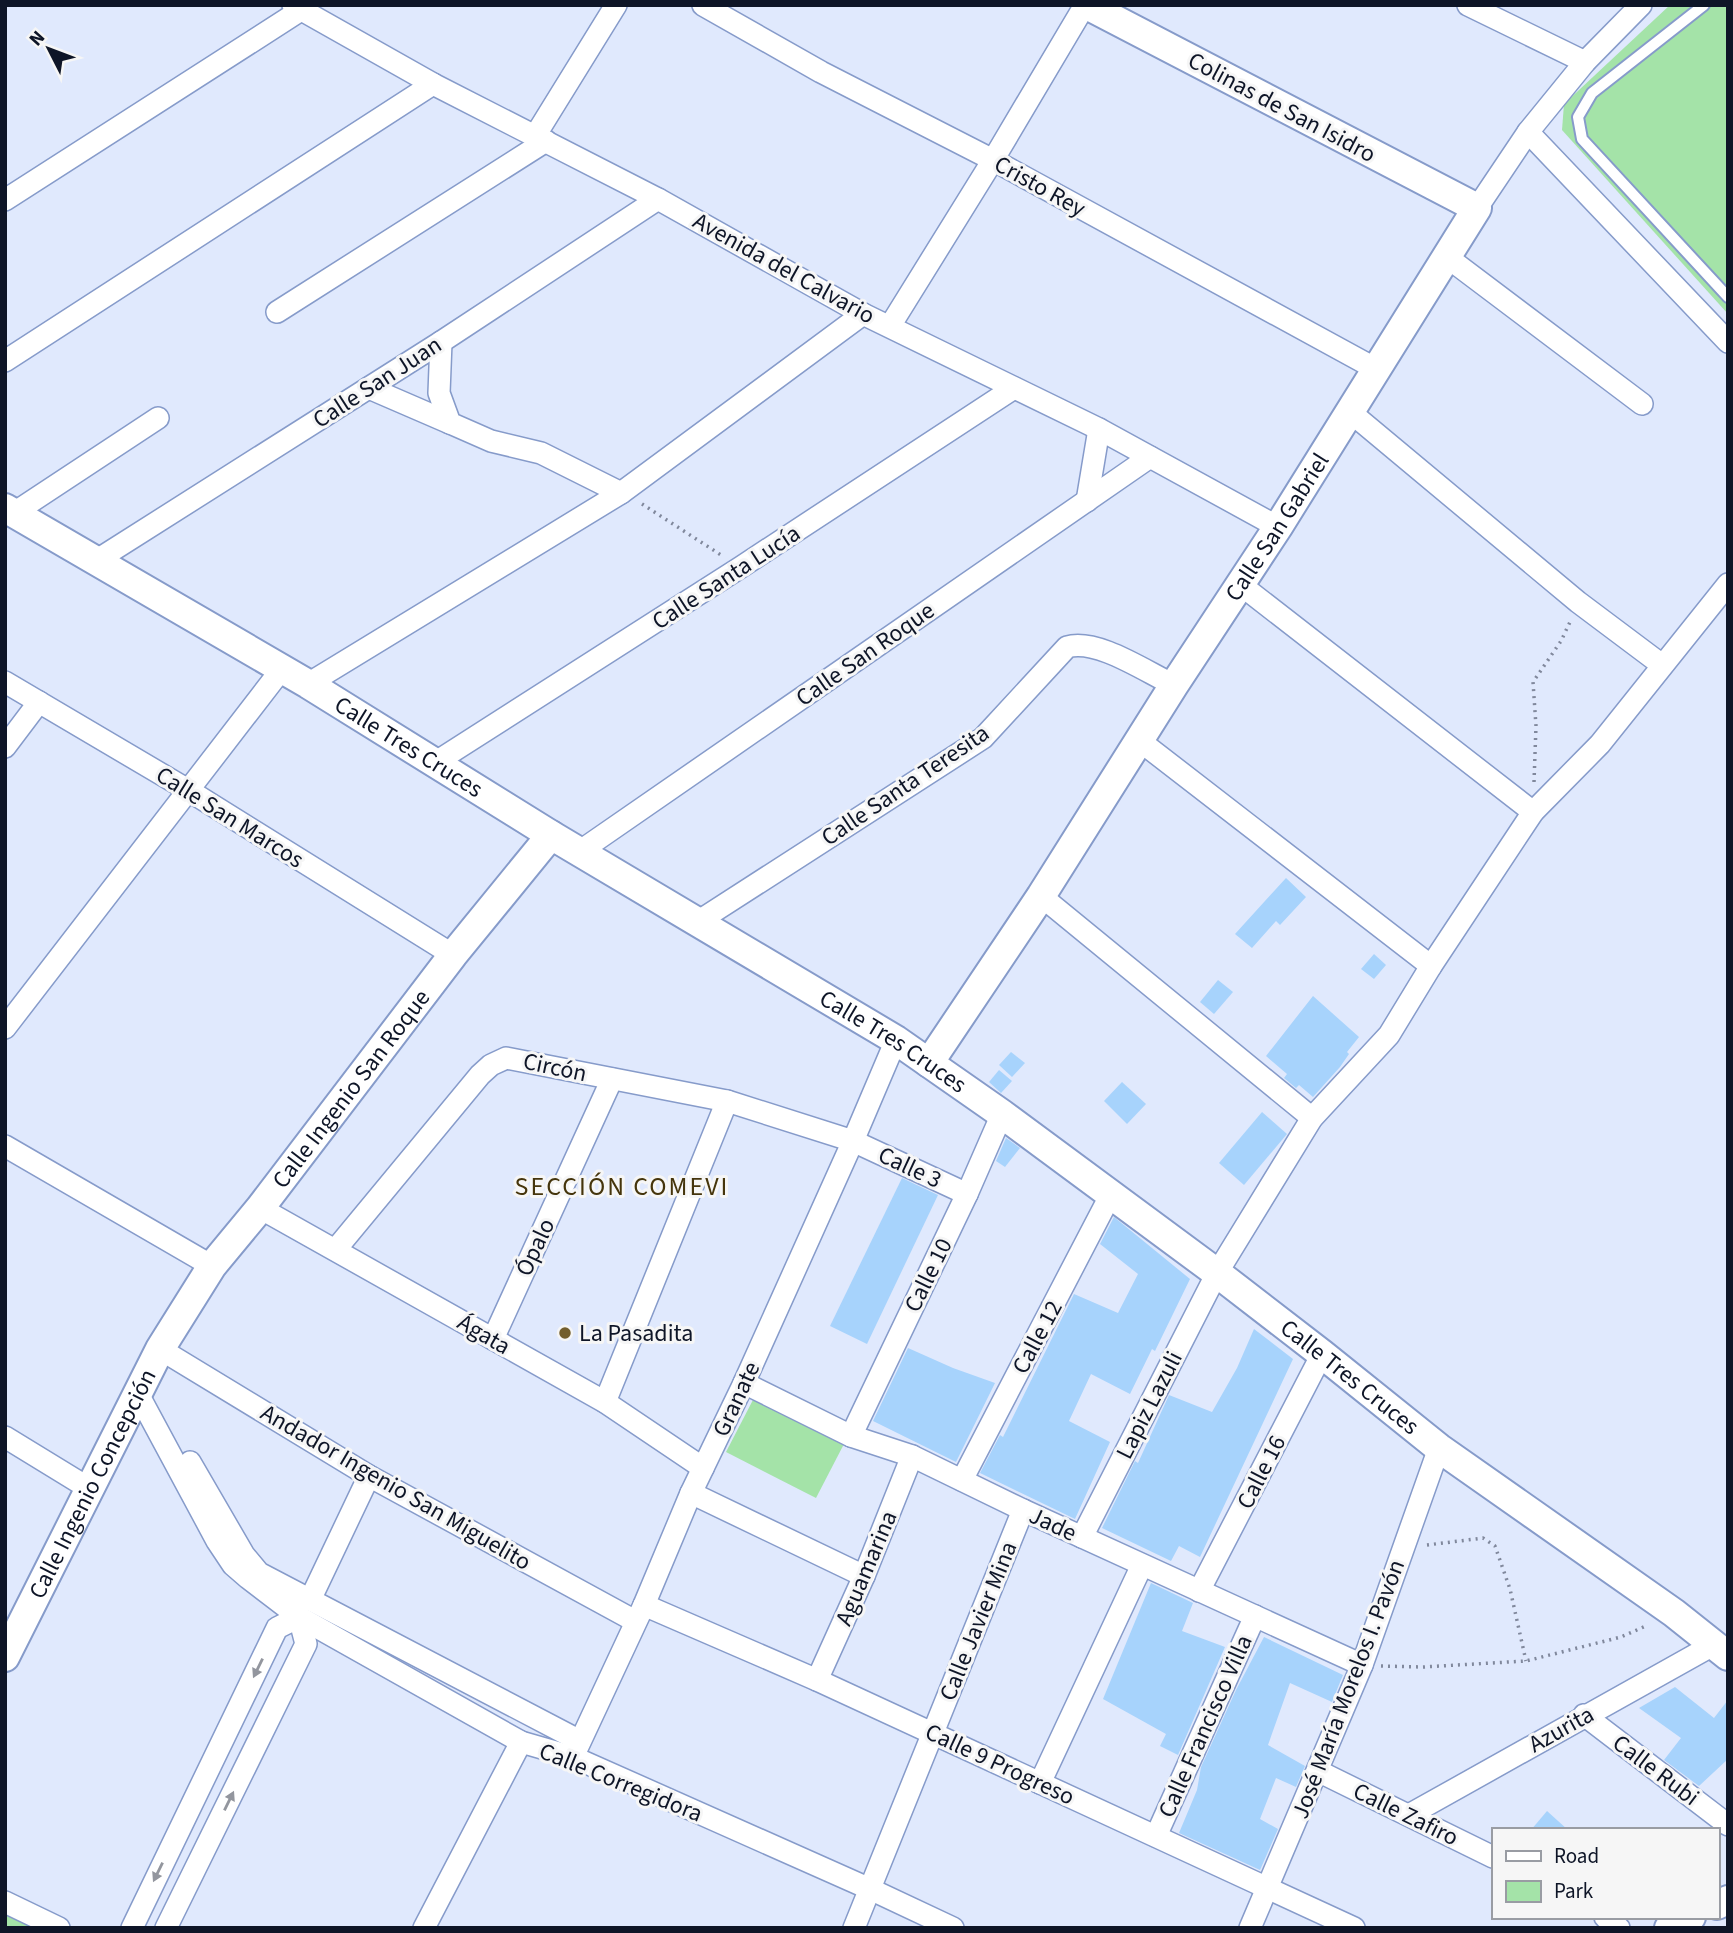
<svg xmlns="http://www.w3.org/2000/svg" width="1733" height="1933" font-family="'Source Sans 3',sans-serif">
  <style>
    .green { fill: #a4e3a8 }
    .building { fill: #a7d3fc }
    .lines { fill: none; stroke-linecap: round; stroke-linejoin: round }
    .service-casing { stroke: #869bca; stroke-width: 14 }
    .minor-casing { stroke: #869bca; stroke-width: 24 }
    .tertiary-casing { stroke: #869bca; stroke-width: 32 }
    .path { stroke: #80889c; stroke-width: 3.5; stroke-dasharray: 2 5; stroke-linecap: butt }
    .service { stroke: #fff; stroke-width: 10 }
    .minor { stroke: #fff; stroke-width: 21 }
    .tertiary { stroke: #fff; stroke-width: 28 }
    .oneway { fill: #93969e }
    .poi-dot { fill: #735e2d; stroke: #f6f6f6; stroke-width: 2.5 }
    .labels { text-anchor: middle; stroke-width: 6; stroke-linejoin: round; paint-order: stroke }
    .street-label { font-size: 24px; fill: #0e1527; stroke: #f6f6f6 }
    .poi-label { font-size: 24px; fill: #0e1527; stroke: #f6f6f6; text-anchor: start }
    .neighbourhood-label { font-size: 26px; letter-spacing: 2px; fill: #45350c; stroke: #f6f6f6 }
  </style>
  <rect width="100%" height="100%" fill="#e0e9fd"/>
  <g class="green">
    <path d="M 1670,5 L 1728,5 L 1728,314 L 1562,130 L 1564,104 Z"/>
    <path d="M 755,1396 L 845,1442 L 816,1498 L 726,1452 Z"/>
    <path d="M 5,1902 L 58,1928 L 5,1928 Z"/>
  </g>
  <g class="building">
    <path d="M 1286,878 L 1306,897 L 1280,925 L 1276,921 L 1252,948 L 1235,934 Z"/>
    <path d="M 1374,954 L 1386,965 L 1374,979 L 1361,969 Z"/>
    <path d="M 1218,980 L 1233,992 L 1214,1014 L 1200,1002 Z"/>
    <path d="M 1313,996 L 1359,1037 L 1347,1052 L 1349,1054 L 1340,1067 L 1313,1097 L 1299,1085 L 1296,1088 L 1284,1078 L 1287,1074 L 1266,1056 Z"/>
    <path d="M 1011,1052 L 1025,1063 L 1012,1077 L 999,1065 Z"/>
    <path d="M 999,1070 L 1012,1081 L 1001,1093 L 989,1082 Z"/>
    <path d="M 1122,1082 L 1146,1104 L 1127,1124 L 1104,1101 Z"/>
    <path d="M 1262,1112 L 1287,1134 L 1244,1185 L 1219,1163 Z"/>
    <path d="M 1006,1138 L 1020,1148 L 1005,1167 L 996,1161 Z"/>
    <path d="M 902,1178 L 938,1195 L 867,1344 L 830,1326 Z"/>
    <path d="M 1114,1217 L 1190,1279 L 1155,1351 L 1152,1349 L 1130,1394 L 1091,1374 L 1069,1421 L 1110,1442 L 1075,1519 L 980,1473 L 1000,1435 L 1003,1437 L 1074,1294 L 1118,1313 L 1138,1274 L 1100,1244 Z"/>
    <path d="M 1254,1329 L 1293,1359 L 1200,1557 L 1179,1546 L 1171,1561 L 1102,1528 L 1135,1461 L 1138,1463 L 1169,1395 L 1212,1412 L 1237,1368 Z"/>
    <path d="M 908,1348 L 953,1368 L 995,1383 L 956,1462 L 873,1421 Z"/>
    <path d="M 1151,1583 L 1193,1603 L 1182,1631 L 1225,1647 L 1178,1755 L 1160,1746 L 1166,1734 L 1103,1699 Z"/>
    <path d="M 1264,1637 L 1343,1675 L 1332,1702 L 1290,1683 L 1268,1745 L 1305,1766 L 1296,1787 L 1276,1778 L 1260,1819 L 1278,1829 L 1260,1870 L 1179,1833 L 1197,1790 L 1201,1767 L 1236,1690 Z"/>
    <path d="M 1675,1687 L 1714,1718 L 1728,1700 L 1728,1759 L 1699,1786 L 1664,1760 L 1681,1738 L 1639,1708 Z"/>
    <path d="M 1547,1811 L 1568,1830 L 1531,1830 Z"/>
  </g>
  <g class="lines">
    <g class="service-casing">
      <path id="service" d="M 1704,5 L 1592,93 L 1578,117 L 1582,139 L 1728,297"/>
    </g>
    <g class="minor-casing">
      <g id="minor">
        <path d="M 293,5 L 433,84 L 658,199 L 863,314 L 1099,429 L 1278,527"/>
        <path d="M 703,5 L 821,72 L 993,160 L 1376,369"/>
        <path d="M 1468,5 L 1585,62"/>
        <path d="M 1528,132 L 1728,342"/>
        <path d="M 535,136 L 616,5"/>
        <path d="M 5,200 L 301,10"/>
        <path d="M 1477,208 L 1528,132 L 1585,62 L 1641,5"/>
        <path d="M 1447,257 L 1642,404"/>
        <path d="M 277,312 L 546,141"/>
        <path d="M 890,326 L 993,160 L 1085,5"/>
        <path d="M 441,342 L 439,393 L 450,423 L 491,441 L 541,453 L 621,493"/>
        <path d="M 5,361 L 433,84"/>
        <path d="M 369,388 L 450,423"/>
        <path d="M 1349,411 L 1578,602 L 1662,665"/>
        <path d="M 1087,501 L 1099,429"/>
        <path d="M 14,513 L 158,418"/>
        <path d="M 94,562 L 441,342 L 658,199"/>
        <path d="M 1241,585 L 1533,812"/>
        <path d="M 5,682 L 188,790 L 453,955"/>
        <path d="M 308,684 L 621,493 L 863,314"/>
        <path d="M 1140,741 L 1431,966"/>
        <path d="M 5,747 L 39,702"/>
        <path d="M 436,762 L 741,567 L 1014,388"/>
        <path d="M 579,852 L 1150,457"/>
        <path d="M 1041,896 L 1312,1118"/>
        <path d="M 699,921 L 983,738 L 1067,647 C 1097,638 1146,672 1174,685"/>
        <path d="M 5,1028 L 281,670"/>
        <path d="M 5,1146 L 212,1266"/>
        <path d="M 260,1208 L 605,1402 L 703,1468"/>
        <path d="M 336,1249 L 480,1075 L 491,1065 L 506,1058 L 727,1101 L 853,1141 L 967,1194"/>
        <path d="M 493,1339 L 612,1079"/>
        <path d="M 160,1349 L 369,1476 L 635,1621"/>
        <path d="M 744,1383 L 851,1436 L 912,1456 L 1023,1510 L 1362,1665"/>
        <path d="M 138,1394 L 217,1541 L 233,1565 L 248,1578 L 299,1617 L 521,1742 L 573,1757 L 870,1889 L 953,1928"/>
        <path d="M 605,1402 L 727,1101"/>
        <path d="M 851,1436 L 967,1194 L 1002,1114"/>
        <path d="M 5,1437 L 90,1489"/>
        <path d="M 190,1462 L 244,1555 L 259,1573 L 580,1741"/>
        <path d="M 962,1480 L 1111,1194"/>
        <path d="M 691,1493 L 864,1576"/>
        <path d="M 1082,1537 L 1217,1273 L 1312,1118 L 1389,1035 L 1431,966 L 1533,812 L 1600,744 L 1728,584"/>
        <path d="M 1199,1591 L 1322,1354"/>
        <path d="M 310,1600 L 369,1476"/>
        <path d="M 644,1605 L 817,1680 L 1354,1928"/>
        <path d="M 817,1680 L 864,1576 L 912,1456"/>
        <path d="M 1584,1715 L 1728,1825"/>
        <path d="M 573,1757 L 644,1605 L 691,1493 L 744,1383 L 853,1141 L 896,1040"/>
        <path d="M 1318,1771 L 1493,1857"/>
        <path d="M 1040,1783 L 1142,1565"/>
        <path d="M 1409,1815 L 1713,1645"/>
        <path d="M 1156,1836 L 1255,1616"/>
        <path d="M 5,1902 L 59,1928"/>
        <path d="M 1605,1917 L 1619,1928"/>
        <path d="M 132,1928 L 277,1628 L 299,1617"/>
        <path d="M 166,1928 L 306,1644 L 299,1617"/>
        <path d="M 424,1928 L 521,1742"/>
        <path d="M 854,1928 L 1023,1510"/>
        <path d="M 1250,1928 L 1362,1665 L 1439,1448"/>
      </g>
    </g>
    <g class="tertiary-casing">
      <g id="tertiary">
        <path id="s1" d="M 5,508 L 308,684 L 551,835 L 896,1040 L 1002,1114 L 1217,1273 L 1322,1354 L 1439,1448 L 1674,1613 L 1728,1656"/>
        <path id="s2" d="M 929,1063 L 1041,896 L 1174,685 L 1278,527 L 1477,208 L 1087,5"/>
        <path id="s3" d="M 5,1657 L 160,1349 L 212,1266 L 260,1208 L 453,955 L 551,835"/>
        <path d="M 1717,1905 L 1728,1900"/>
        <path d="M 1669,1928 L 1691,1917"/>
      </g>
    </g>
    <g class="path">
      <path d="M 642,504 L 721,555"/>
      <path d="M 1534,782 L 1536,726 L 1533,682 L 1561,641 L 1570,622"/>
      <path d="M 1427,1545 L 1483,1538 L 1495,1546 L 1510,1589 L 1526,1661"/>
      <path d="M 1381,1666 L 1423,1667 L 1526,1661 L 1621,1637 L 1648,1625"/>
    </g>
    <use href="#service" class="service"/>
    <use href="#minor" class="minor"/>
    <use href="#tertiary" class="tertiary"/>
  </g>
  <defs><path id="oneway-solid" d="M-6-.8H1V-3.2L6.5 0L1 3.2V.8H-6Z" transform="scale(1.75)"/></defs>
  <g class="oneway">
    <use href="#oneway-solid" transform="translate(258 1668) rotate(116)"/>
    <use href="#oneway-solid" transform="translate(229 1801) rotate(-64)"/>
    <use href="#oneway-solid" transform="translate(158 1872) rotate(116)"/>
  </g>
  <circle class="poi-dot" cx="565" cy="1333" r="7"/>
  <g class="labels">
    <g class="street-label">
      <text transform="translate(1282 107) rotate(28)" y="8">Colinas de San Isidro</text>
      <text transform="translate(1040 186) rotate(29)" y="8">Cristo Rey</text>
      <text transform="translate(784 268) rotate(29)" y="8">Avenida del Calvario</text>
      <text transform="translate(377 382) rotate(-33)" y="8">Calle San Juan</text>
      <text dy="8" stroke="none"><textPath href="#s2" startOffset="639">Calle San Gabriel</textPath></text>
      <text transform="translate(726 577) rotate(-33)" y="8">Calle Santa Lucía</text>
      <text transform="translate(865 654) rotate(-35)" y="8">Calle San Roque</text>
      <text dy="8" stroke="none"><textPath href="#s1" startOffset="469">Calle Tres Cruces</textPath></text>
      <text transform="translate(905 785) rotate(-34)" y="8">Calle Santa Teresita</text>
      <text transform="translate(230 817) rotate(32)" y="8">Calle San Marcos</text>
      <text dy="8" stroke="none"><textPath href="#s1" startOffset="1036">Calle Tres Cruces</textPath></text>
      <text transform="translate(555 1067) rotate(12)" y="8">Circón</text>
      <text dy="8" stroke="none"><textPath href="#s3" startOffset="668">Calle Ingenio San Roque</textPath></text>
      <text transform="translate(910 1167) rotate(25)" y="8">Calle 3</text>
      <text transform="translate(535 1247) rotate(-65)" y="8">Ópalo</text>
      <text transform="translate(928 1275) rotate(-64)" y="8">Calle 10</text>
      <text transform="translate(484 1334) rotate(30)" y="8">Ágata</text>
      <text transform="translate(1037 1337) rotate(-62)" y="8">Calle 12</text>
      <text dy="8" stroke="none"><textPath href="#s1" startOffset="1603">Calle Tres Cruces</textPath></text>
      <text transform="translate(736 1399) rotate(-65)" y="8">Granate</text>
      <text transform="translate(1149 1405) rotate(-63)" y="8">Lapiz Lazuli</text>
      <text transform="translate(1261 1472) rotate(-63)" y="8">Calle 16</text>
      <text dy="8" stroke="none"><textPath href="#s3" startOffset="194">Calle Ingenio Concepción</textPath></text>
      <text transform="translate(396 1487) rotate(30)" y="8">Andador Ingenio San Miguelito</text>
      <text transform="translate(1053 1524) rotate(25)" y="8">Jade</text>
      <text transform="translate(866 1568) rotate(-67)" y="8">Aguamarina</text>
      <text transform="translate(978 1621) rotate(-68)" y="8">Calle Javier Mina</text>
      <text transform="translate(1348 1689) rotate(-69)" y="8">José María Morelos I. Pavón</text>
      <text transform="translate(1205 1726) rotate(-66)" y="8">Calle Francisco Villa</text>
      <text transform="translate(1561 1729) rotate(-29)" y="8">Azurita</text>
      <text transform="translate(1000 1764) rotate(25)" y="8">Calle 9 Progreso</text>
      <text transform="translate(1656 1770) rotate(37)" y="8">Calle Rubi</text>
      <text transform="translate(621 1782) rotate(22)" y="8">Calle Corregidora</text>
      <text transform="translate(1406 1814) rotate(26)" y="8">Calle Zafiro</text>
    </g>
    <g class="poi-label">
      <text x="579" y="1341">La Pasadita</text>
    </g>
    <g class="neighbourhood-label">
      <text x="622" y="1195">SECCIÓN COMEVI</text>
    </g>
  </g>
  <rect width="1733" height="1933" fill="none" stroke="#0e1527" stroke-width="14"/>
  <rect x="1492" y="1828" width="228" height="91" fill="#f6f6f6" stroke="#999ca3" stroke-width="2"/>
  <rect x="1506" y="1851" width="35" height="10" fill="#ffffff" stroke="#999ca3" stroke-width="2"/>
  <text x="1554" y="1863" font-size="21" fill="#0e1527">Road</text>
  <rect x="1506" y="1881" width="35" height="21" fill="#a4e3a8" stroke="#999ca3" stroke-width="2"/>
  <text x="1554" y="1898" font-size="21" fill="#0e1527">Park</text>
  <g transform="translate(49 49) rotate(312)" stroke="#f6f6f6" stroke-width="5" paint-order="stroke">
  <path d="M0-5L12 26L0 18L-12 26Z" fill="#0e1527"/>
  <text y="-10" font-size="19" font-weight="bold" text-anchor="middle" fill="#0e1527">N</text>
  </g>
</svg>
